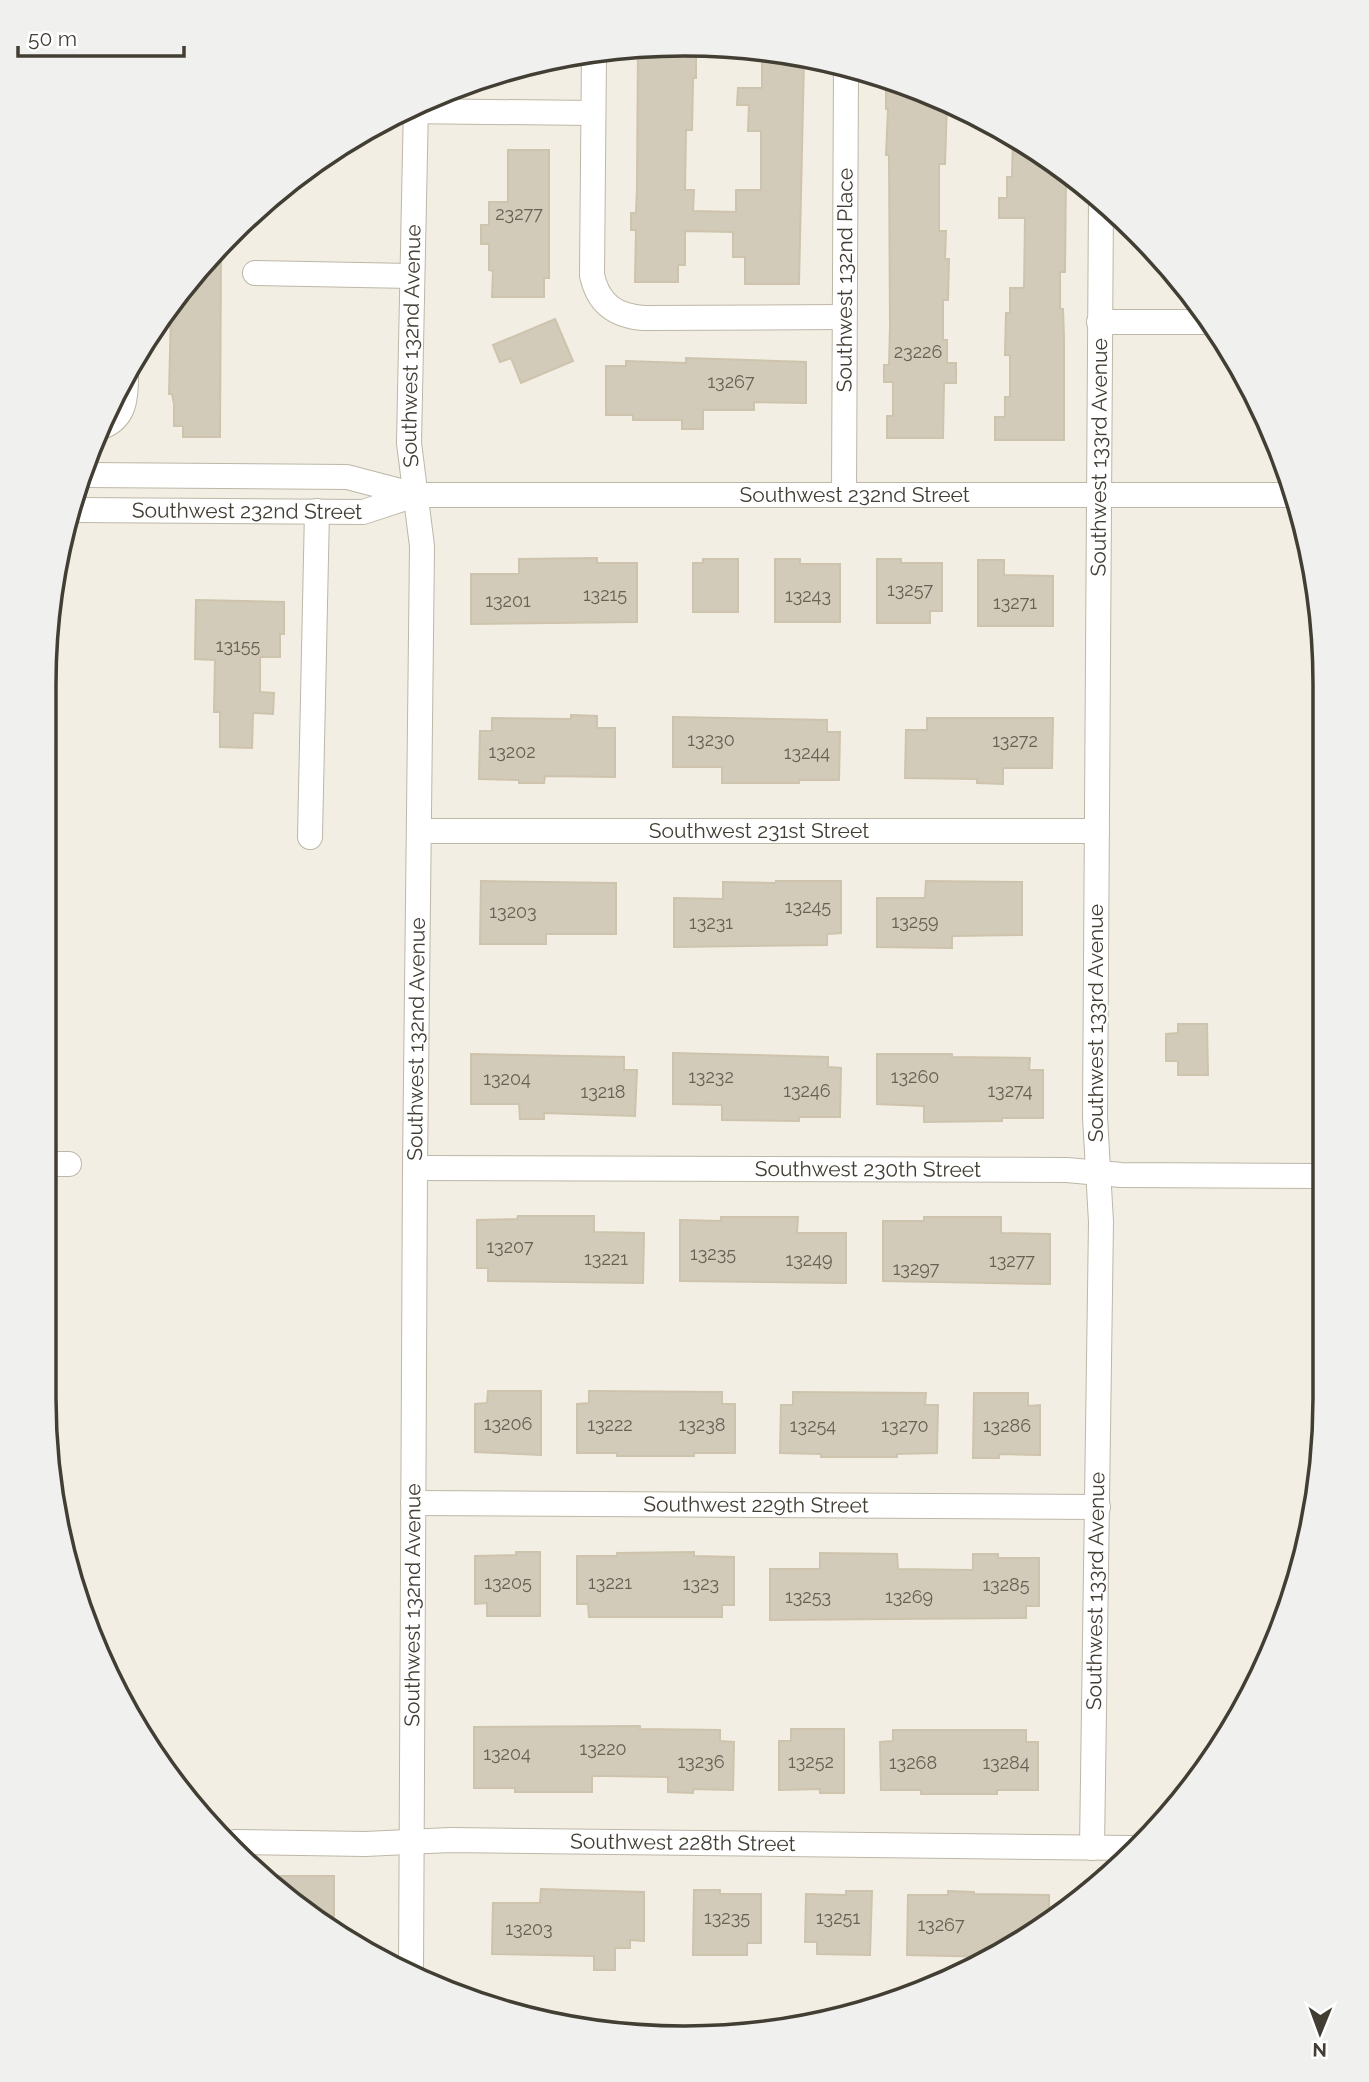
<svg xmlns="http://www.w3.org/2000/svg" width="1369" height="2082" font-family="Raleway,sans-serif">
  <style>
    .building { fill: #d3cbb9; stroke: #cec3ac; stroke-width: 2 }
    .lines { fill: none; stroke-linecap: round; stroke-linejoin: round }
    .minor-casing { stroke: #bdb7a6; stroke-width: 26 }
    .path { stroke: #bfb497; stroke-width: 4.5; stroke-dasharray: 3.5 3.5; stroke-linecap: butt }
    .minor { stroke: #fff; stroke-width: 24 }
    .labels { text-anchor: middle; stroke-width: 5; stroke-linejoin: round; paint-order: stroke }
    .number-label { font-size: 18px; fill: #676155 }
    .street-label { font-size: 21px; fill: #433e34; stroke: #fff }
    .rim { fill: none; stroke: #433e34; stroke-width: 3.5 }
  </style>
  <rect width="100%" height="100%" fill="#f2eee3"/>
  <g class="building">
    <path d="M 638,46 L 696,47 L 696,78 L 693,78 L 692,130 L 686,130 L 685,190 L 694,190 L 693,211 L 736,212 L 736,190 L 761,190 L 761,131 L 748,131 L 749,105 L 737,105 L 738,88 L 762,88 L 762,49 L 804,58 L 799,284 L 745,284 L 745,257 L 733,257 L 733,232 L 685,231 L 685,265 L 678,265 L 678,282 L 635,282 L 636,230 L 631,230 L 631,213 L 636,213 L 637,189 Z"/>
    <path d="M 891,78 L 947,103 L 945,164 L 939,164 L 939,231 L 946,231 L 945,259 L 949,259 L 948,300 L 943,300 L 943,340 L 947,340 L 947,363 L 956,363 L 956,383 L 944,383 L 943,438 L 887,438 L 887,416 L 893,416 L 893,382 L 884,382 L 884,365 L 889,365 L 890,326 L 889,155 L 886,155 L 888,109 L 886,109 L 886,87 L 891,87 Z"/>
    <path d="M 1013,135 L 1066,173 L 1065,272 L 1060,272 L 1060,309 L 1063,309 L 1064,339 L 1064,440 L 995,440 L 995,417 L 1005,417 L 1005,397 L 1010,397 L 1010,355 L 1005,355 L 1006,313 L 1010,313 L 1010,288 L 1024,288 L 1025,218 L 999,218 L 999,198 L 1007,198 L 1007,177 L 1012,177 Z"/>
    <path d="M 508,150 L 549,150 L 549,278 L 544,278 L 544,297 L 492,297 L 493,271 L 489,270 L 489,244 L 481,244 L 481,225 L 489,225 L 489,202 L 508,202 Z"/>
    <path d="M 221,245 L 220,437 L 183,437 L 183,426 L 174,426 L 174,404 L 172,394 L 169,394 L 171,310 L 203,262 Z"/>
    <path d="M 555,319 L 573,361 L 521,383 L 511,358 L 500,362 L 493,345 Z"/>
    <path d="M 686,358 L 806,362 L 806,403 L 754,402 L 754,410 L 703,410 L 703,429 L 682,429 L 682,420 L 633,420 L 633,415 L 606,415 L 606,366 L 626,366 L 626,361 L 686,363 Z"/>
    <path d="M 597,558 L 597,563 L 637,563 L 637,622 L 471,624 L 471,574 L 519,574 L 519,559 Z"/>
    <path d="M 703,559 L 738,559 L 738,612 L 693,612 L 693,563 L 703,563 Z"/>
    <path d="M 775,559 L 800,559 L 800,564 L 840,564 L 840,622 L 775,622 Z"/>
    <path d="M 877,559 L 901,559 L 901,563 L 942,563 L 942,611 L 930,611 L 930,623 L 877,623 Z"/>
    <path d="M 978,560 L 1004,560 L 1004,575 L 1053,576 L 1053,626 L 978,626 Z"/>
    <path d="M 196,600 L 284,602 L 284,634 L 280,634 L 280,657 L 260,657 L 260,692 L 274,693 L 273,714 L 253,713 L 252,748 L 220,747 L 220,712 L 214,712 L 215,660 L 195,659 Z"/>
    <path d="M 571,715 L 597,716 L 597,728 L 615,728 L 615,777 L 545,776 L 544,783 L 519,783 L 519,780 L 479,779 L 480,731 L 492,731 L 492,718 L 571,719 Z"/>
    <path d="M 673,717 L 827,720 L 827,732 L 840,732 L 839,780 L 799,780 L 799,783 L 722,783 L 722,767 L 673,767 Z"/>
    <path d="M 927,718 L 1053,718 L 1052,768 L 1003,768 L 1003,784 L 977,783 L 977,779 L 905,778 L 906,730 L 927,730 Z"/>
    <path d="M 481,881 L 616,883 L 616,934 L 546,934 L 546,944 L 480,944 Z"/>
    <path d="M 776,881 L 841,881 L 841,933 L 827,934 L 827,945 L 674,947 L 674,898 L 723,899 L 723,882 L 776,883 Z"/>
    <path d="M 926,881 L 1022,882 L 1022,935 L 952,936 L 952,948 L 877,947 L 877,898 L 925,898 Z"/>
    <path d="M 1178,1024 L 1207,1024 L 1208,1075 L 1178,1075 L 1178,1061 L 1166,1061 L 1166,1034 L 1178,1033 Z"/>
    <path d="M 673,1053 L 828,1057 L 828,1067 L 841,1068 L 840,1117 L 799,1117 L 799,1121 L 722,1120 L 722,1105 L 673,1104 Z"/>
    <path d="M 471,1054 L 624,1057 L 624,1070 L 637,1070 L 635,1116 L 544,1113 L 544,1119 L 520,1119 L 519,1104 L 471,1104 Z"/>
    <path d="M 877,1054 L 952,1054 L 952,1057 L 1030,1058 L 1029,1070 L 1043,1070 L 1043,1118 L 1002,1118 L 1002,1121 L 924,1122 L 924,1106 L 877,1104 Z"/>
    <path d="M 518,1216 L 594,1216 L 594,1232 L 644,1233 L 643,1283 L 488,1281 L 488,1268 L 477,1268 L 477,1220 L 517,1219 Z"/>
    <path d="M 721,1217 L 798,1217 L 797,1233 L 846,1233 L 846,1283 L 680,1281 L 680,1220 L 721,1221 Z"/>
    <path d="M 924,1217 L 1001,1217 L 1001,1233 L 1050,1234 L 1050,1284 L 883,1281 L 883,1221 L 924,1221 Z"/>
    <path d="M 488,1391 L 541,1391 L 541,1455 L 475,1452 L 475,1404 L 487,1403 Z"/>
    <path d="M 589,1391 L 722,1392 L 722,1404 L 735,1404 L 735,1453 L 694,1453 L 694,1456 L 617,1456 L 617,1453 L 577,1453 L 577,1404 L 589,1403 Z"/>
    <path d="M 793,1392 L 926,1393 L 925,1405 L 938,1405 L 937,1453 L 897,1454 L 897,1457 L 821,1457 L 821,1454 L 780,1453 L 781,1405 L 793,1405 Z"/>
    <path d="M 974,1393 L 1028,1393 L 1028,1406 L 1040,1405 L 1040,1455 L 999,1454 L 999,1458 L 973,1458 Z"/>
    <path d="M 516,1552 L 540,1552 L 540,1616 L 487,1616 L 487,1603 L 475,1604 L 475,1556 L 516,1555 Z"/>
    <path d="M 694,1552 L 694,1556 L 734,1557 L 734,1605 L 722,1605 L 722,1617 L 589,1617 L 588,1604 L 577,1604 L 577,1556 L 617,1556 L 617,1553 Z"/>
    <path d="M 820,1553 L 897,1554 L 898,1569 L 973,1570 L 973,1554 L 998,1554 L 998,1558 L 1039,1558 L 1039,1606 L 1026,1606 L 1026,1618 L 770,1620 L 770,1569 L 820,1569 Z"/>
    <path d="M 640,1726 L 640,1729 L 720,1730 L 720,1741 L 734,1742 L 733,1790 L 693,1789 L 693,1793 L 668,1792 L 668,1777 L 605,1776 L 592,1776 L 592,1792 L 515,1792 L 515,1788 L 474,1788 L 474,1727 Z"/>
    <path d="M 791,1729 L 844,1729 L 844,1793 L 820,1793 L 820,1789 L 779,1790 L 779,1741 L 791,1741 Z"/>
    <path d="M 893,1730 L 1026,1730 L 1026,1742 L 1038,1742 L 1038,1790 L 997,1790 L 997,1794 L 921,1794 L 921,1790 L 881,1790 L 880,1742 L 893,1741 Z"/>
    <path d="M 279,1876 L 334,1876 L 334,1916 L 312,1916 L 294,1906 L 279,1890 Z"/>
    <path d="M 541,1889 L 644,1892 L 644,1941 L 630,1940 L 630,1948 L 615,1948 L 615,1970 L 594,1970 L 594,1956 L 492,1954 L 493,1903 L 540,1903 Z"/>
    <path d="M 694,1890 L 720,1890 L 720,1894 L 761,1894 L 761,1943 L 747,1943 L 747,1955 L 693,1955 Z"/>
    <path d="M 846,1891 L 872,1891 L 870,1955 L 817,1954 L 817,1942 L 805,1942 L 806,1894 L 846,1895 Z"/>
    <path d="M 948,1891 L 974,1892 L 974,1894 L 1049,1895 L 1049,1916 L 1005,1953 L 994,1957 L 907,1955 L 908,1895 L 948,1895 Z"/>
  </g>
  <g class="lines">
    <g class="minor-casing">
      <g id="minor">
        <path d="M 594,53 L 592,275 C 598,304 616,316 644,318 L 843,317"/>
        <path d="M 401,111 L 593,113"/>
        <path d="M 255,273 L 412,276"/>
        <path d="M 1099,322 L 1210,322"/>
        <path d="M 102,427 C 125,418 126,398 126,376"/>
        <path id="s1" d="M 87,475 L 347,477 L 416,495 L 1295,495"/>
        <path id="s2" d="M 844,494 L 846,67"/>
        <path id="s3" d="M 77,510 L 363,512 L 415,495"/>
        <path id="s4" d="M 419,831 L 1097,831"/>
        <path d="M 310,837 L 317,511"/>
        <path d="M 45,1164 L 69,1164"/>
        <path id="s5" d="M 415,1168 L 1067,1170 L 1121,1175 L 1321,1176"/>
        <path id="s6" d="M 413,1503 L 1098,1507"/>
        <path id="s7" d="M 235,1842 L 365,1844 L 450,1840 L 1132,1848"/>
        <path id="s8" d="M 1092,1848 L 1101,1222 L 1095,1117 L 1101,198"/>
        <path id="s9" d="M 411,1973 L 415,1168 L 422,546 L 409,443 L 416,104"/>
      </g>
    </g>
    <path class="path" d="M 438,1988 L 438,1979"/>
    <use href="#minor" class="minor"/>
  </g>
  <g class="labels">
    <g class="number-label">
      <text x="519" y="220">23277</text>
      <text x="918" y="358">23226</text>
      <text x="731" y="388">13267</text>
      <text x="910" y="596">13257</text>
      <text x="605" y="601">13215</text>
      <text x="808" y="602">13243</text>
      <text x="508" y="607">13201</text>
      <text x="1015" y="609">13271</text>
      <text x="238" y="652">13155</text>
      <text x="711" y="746">13230</text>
      <text x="1015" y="747">13272</text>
      <text x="512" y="758">13202</text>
      <text x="807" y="759">13244</text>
      <text x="808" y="913">13245</text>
      <text x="513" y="918">13203</text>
      <text x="915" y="928">13259</text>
      <text x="711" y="929">13231</text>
      <text x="711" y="1083">13232</text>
      <text x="915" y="1083">13260</text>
      <text x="507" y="1085">13204</text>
      <text x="807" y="1097">13246</text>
      <text x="1010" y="1097">13274</text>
      <text x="603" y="1098">13218</text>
      <text x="510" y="1253">13207</text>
      <text x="713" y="1260">13235</text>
      <text x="606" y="1265">13221</text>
      <text x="809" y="1266">13249</text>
      <text x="1012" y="1267">13277</text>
      <text x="916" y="1275">13297</text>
      <text x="508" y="1430">13206</text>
      <text x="610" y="1431">13222</text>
      <text x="702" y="1431">13238</text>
      <text x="813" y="1432">13254</text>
      <text x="905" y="1432">13270</text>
      <text x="1007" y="1432">13286</text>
      <text x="508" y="1589">13205</text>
      <text x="610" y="1589">13221</text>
      <text x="701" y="1590">1323</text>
      <text x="1006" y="1591">13285</text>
      <text x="808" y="1603">13253</text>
      <text x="909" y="1603">13269</text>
      <text x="603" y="1755">13220</text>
      <text x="507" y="1760">13204</text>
      <text x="701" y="1768">13236</text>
      <text x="811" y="1768">13252</text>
      <text x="913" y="1769">13268</text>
      <text x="1006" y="1769">13284</text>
      <text x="727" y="1924">13235</text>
      <text x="838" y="1924">13251</text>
      <text x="941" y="1931">13267</text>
      <text x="529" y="1935">13203</text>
    </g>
    <g class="street-label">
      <text dy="7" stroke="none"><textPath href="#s2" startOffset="214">Southwest 132nd Place</textPath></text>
      <text dy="7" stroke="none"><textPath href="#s9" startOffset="1628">Southwest 132nd Avenue</textPath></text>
      <text dy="7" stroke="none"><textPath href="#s8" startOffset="1391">Southwest 133rd Avenue</textPath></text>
      <text dy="7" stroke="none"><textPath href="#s1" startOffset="770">Southwest 232nd Street</textPath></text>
      <text dy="7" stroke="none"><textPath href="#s3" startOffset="170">Southwest 232nd Street</textPath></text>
      <text dy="7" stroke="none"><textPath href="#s4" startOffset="340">Southwest 231st Street</textPath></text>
      <text transform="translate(1096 1023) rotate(-90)" y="7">Southwest 133rd Avenue</text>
      <text dy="7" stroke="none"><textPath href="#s9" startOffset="934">Southwest 132nd Avenue</textPath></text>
      <text dy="7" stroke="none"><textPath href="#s5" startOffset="453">Southwest 230th Street</textPath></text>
      <text dy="7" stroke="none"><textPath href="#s6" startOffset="343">Southwest 229th Street</textPath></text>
      <text dy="7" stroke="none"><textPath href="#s8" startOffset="257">Southwest 133rd Avenue</textPath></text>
      <text dy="7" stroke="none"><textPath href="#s9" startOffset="368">Southwest 132nd Avenue</textPath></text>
      <text dy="7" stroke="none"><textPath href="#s7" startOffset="448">Southwest 228th Street</textPath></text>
    </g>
  </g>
  <path d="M0 0H1369V2082H0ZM684 56H685A628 628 0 0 1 1313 684V1398A628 628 0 0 1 685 2026H684A628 628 0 0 1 56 1398V684A628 628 0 0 1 684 56Z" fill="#f0f0ef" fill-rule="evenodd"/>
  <path class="rim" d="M684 56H685A628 628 0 0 1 1313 684V1398A628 628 0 0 1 685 2026H684A628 628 0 0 1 56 1398V684A628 628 0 0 1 684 56Z"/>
  <g transform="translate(1320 2033) rotate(181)" stroke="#ffffff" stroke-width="5" paint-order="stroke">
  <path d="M0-5L12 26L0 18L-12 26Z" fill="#433e34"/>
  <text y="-10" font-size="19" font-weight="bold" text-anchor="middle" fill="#433e34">N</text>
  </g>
  <path d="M18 46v10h166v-10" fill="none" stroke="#433e34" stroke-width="3.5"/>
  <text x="28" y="46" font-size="21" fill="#433e34" stroke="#ffffff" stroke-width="5" paint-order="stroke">50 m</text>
</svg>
